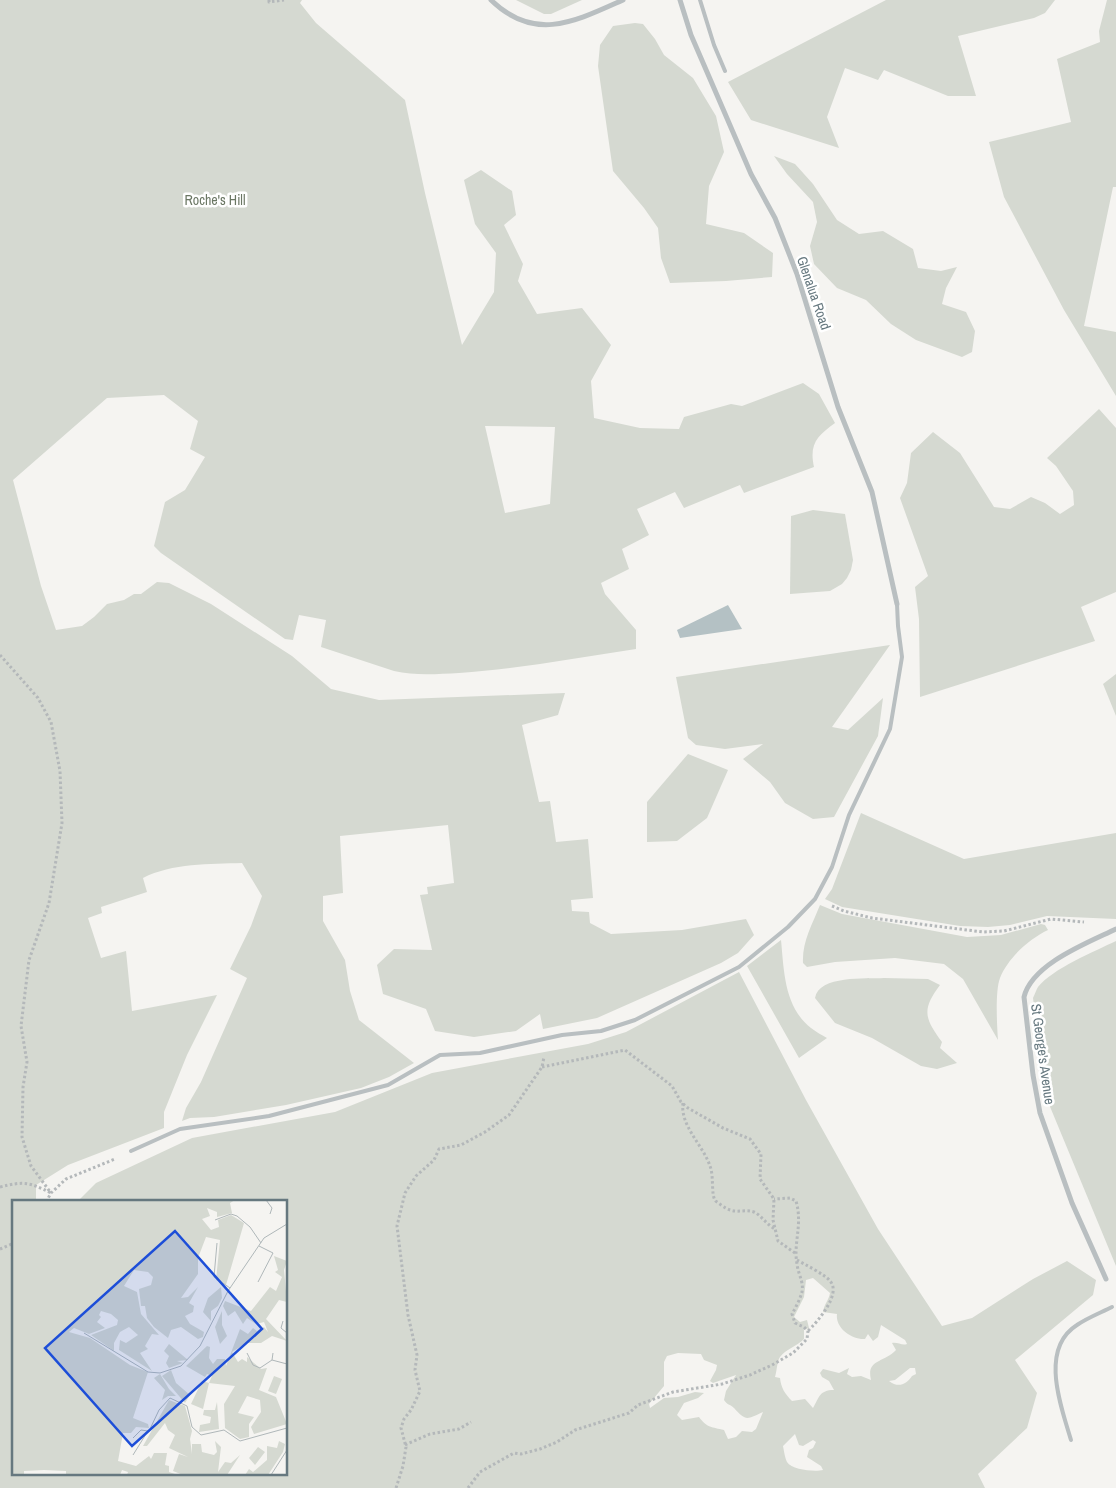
<svg xmlns="http://www.w3.org/2000/svg" width="1116" height="1488" font-family="'Archivo Narrow',sans-serif">
  <style>
    .green { fill: #d5d9d1; fill-rule: evenodd }
    .water { fill: #b4c1c4 }
    .lines { fill: none; stroke-linecap: round; stroke-linejoin: round }
    .path { stroke: #b4b8ba; stroke-width: 3; stroke-dasharray: 2.5 2.5; stroke-linecap: butt }
    .service { stroke: #b9bfc1; stroke-width: 4 }
    .minor { stroke: #b9bfc1; stroke-width: 5 }
    .labels { text-anchor: middle; stroke-width: 5; stroke-linejoin: round; paint-order: stroke }
    .park-label { font-size: 14px; fill: #6b7764; stroke: #fff }
    .street-label { font-size: 14px; fill: #66787f; stroke: #fff }
    .inset-road { fill: none; stroke: #afb7b9; stroke-width: 1 }
    .view { fill: #1d4ed8; fill-opacity: 0.15; stroke: #1d4ed8; stroke-width: 2.5 }
    .inset-edge { fill: none; stroke: #66787f; stroke-width: 2.5 }
  </style>
  <rect width="100%" height="100%" fill="#f5f4f1"/>
  <g class="green">
    <path d="M 0,0 L 302,0 L 300,3 L 316,23 L 405,100 L 425,193 L 462,345 L 494,292 L 496,253 L 475,224 L 464,180 L 481,170 L 512,191 L 516,215 L 504,225 L 523,264 L 518,281 L 537,314 L 582,308 L 611,345 L 591,381 L 594,418 L 640,428 L 679,429 L 684,417 L 731,404 L 742,406 L 803,383 L 819,394 L 835,423 C 817,436 809,444 814,467 L 744,493 L 740,485 L 684,508 L 675,492 L 637,509 L 649,535 L 622,549 L 629,569 L 601,583 L 605,594 L 636,630 L 636,649 C 577,658 518,669 459,673 C 438,674 415,676 394,671 L 321,647 L 326,620 L 299,615 L 293,640 L 285,639 L 161,553 L 154,546 L 165,502 L 185,490 L 205,457 L 190,449 L 198,421 L 164,395 L 107,398 L 13,480 L 41,586 L 56,630 L 82,626 L 94,617 L 107,604 L 124,600 L 134,594 L 141,594 L 157,582 L 169,583 L 211,604 L 292,656 L 331,689 L 379,700 L 565,693 L 558,715 L 522,725 L 539,802 L 550,801 L 556,842 L 588,839 L 593,898 L 571,900 L 572,911 L 589,912 L 590,923 L 611,934 L 682,930 L 746,919 L 754,935 L 738,953 L 721,963 L 597,1018 L 543,1029 L 540,1014 L 516,1031 L 474,1037 L 435,1031 L 426,1009 L 383,994 L 377,965 L 394,949 L 432,950 L 420,895 L 428,894 L 427,887 L 454,883 L 448,825 L 340,836 L 343,893 L 323,896 L 323,921 L 345,960 L 350,991 L 359,1020 L 414,1063 L 389,1077 L 361,1088 L 286,1105 L 214,1117 L 190,1118 L 182,1121 L 186,1108 L 201,1082 L 247,978 L 230,969 L 251,926 L 262,896 L 242,863 C 210,864 172,863 143,878 L 147,892 L 101,907 L 102,913 L 88,918 L 101,958 L 126,951 L 132,1011 L 217,995 L 187,1055 L 164,1112 L 164,1128 L 68,1165 L 36,1185 L 36,1202 L 14,1202 L 14,1474 L 286,1474 L 286,1202 L 77,1202 L 96,1183 L 192,1138 L 335,1112 L 432,1073 L 588,1044 L 626,1032 L 739,972 L 806,1100 L 878,1229 L 942,1326 L 972,1318 L 1033,1279 L 1067,1261 L 1096,1280 L 1093,1295 L 1015,1360 L 1037,1393 L 1027,1428 L 978,1474 L 985,1488 L 0,1488 ZM 485,426 L 555,427 L 550,504 L 505,513 ZM 813,1278 L 830,1293 C 829,1300 824,1304 823,1312 L 837,1314 C 835,1328 852,1340 865,1339 L 868,1334 L 873,1341 L 878,1337 L 881,1325 L 905,1340 L 907,1344 C 902,1346 898,1342 892,1343 L 896,1350 C 884,1363 866,1359 871,1380 L 861,1376 L 852,1377 L 847,1374 L 849,1368 L 839,1373 L 823,1369 L 820,1373 L 822,1377 L 829,1381 L 834,1390 C 819,1390 819,1398 813,1408 L 805,1399 L 792,1401 C 785,1394 781,1388 780,1378 L 775,1377 C 777,1371 777,1361 780,1357 C 786,1349 797,1346 804,1339 L 804,1330 L 809,1328 L 807,1320 L 800,1322 L 794,1317 L 804,1297 L 806,1280 ZM 678,1353 L 701,1354 L 704,1360 L 717,1365 L 716,1370 L 710,1381 L 713,1383 L 736,1375 L 726,1391 L 724,1400 C 727,1405 730,1404 734,1408 C 746,1421 746,1420 763,1412 L 756,1429 L 752,1432 L 742,1431 L 736,1437 L 728,1439 L 724,1430 C 712,1427 707,1428 699,1417 L 682,1420 L 677,1415 L 684,1403 L 698,1398 L 704,1393 L 695,1392 L 678,1397 L 664,1398 L 650,1408 L 649,1404 L 664,1386 L 664,1362 L 667,1356 ZM 910,1368 L 915,1368 L 916,1374 L 912,1376 C 906,1385 898,1388 889,1381 L 895,1380 ZM 795,1434 L 799,1445 L 803,1446 L 813,1440 L 816,1442 L 813,1448 L 809,1450 L 807,1457 L 821,1466 L 823,1470 C 815,1472 792,1470 787,1462 C 785,1458 784,1451 783,1446 Z"/>
    <path d="M 516,0 L 582,0 L 551,14 L 544,14 Z"/>
    <path d="M 886,0 L 1055,0 L 1045,13 L 1034,18 L 958,36 L 976,96 L 948,96 L 884,70 L 878,80 L 845,68 L 827,117 L 839,148 L 751,120 L 728,82 Z"/>
    <path d="M 1107,0 L 1116,0 L 1116,187 L 1113,187 L 1084,326 L 1116,332 L 1116,396 L 1064,310 L 1004,197 L 989,142 L 1071,122 L 1057,59 L 1100,42 L 1099,31 Z"/>
    <path d="M 635,23 L 643,24 L 655,39 L 664,55 L 693,78 L 716,116 L 724,152 L 709,186 L 706,224 L 744,233 L 773,253 L 772,277 L 726,281 L 670,283 L 661,258 L 658,228 L 644,208 L 613,171 L 598,66 L 600,45 L 613,26 Z"/>
    <path d="M 774,156 L 795,164 L 813,184 L 837,220 L 859,234 L 883,231 L 913,249 L 918,268 L 941,271 L 957,267 L 946,288 L 942,304 L 966,312 L 975,331 L 972,352 L 962,357 L 916,340 L 891,324 L 866,300 L 837,288 L 814,264 L 810,246 L 817,222 L 813,202 L 787,174 Z"/>
    <path d="M 1099,409 L 1116,428 L 1116,592 L 1081,607 L 1095,641 L 920,697 L 919,619 L 915,587 L 928,576 L 900,498 L 907,483 L 911,453 L 933,432 L 960,453 L 994,507 L 1010,509 L 1031,497 L 1045,503 L 1060,514 L 1074,505 L 1073,491 L 1056,466 L 1047,458 Z"/>
    <path d="M 813,510 L 845,514 L 853,560 L 851,570 L 847,578 L 842,584 L 830,591 L 790,594 L 791,516 Z"/>
    <path d="M 890,645 L 832,727 L 848,730 L 883,698 L 878,736 L 834,817 L 813,819 L 785,803 L 770,782 L 743,759 L 763,744 L 725,749 L 696,745 L 688,738 L 676,677 Z"/>
    <path d="M 1116,674 L 1116,716 L 1103,684 Z"/>
    <path d="M 688,754 L 728,770 L 707,818 L 677,841 L 647,842 L 647,802 Z"/>
    <path d="M 861,813 L 964,859 L 1116,833 L 1116,919 L 1047,916 L 1010,925 L 988,927 L 960,926 L 842,907 L 825,899 L 832,889 Z"/>
    <path d="M 820,905 L 842,914 L 967,937 L 1001,935 L 1041,924 L 1045,925 L 1048,930 C 1029,939 1008,958 1000,978 C 995,991 997,1026 998,1040 L 963,979 L 944,964 L 895,958 L 835,962 L 807,967 L 803,963 C 802,942 812,925 820,905 Z"/>
    <path d="M 781,940 C 784,970 784,1007 811,1028 C 816,1032 822,1035 827,1038 L 799,1058 L 747,966 Z"/>
    <path d="M 1116,941 L 1116,1266 L 1046,1097 L 1033,998 C 1035,994 1036,990 1038,987 C 1052,969 1095,951 1116,941 Z"/>
    <path d="M 884,978 L 928,979 L 940,985 C 921,1010 925,1019 942,1042 L 940,1048 L 957,1063 L 937,1069 L 921,1066 L 872,1038 L 835,1023 L 815,998 C 819,975 866,979 884,978 Z"/>
  </g>
  <path class="water" d="M 728,605 L 742,629 L 680,638 L 677,630 Z"/>
  <g class="lines">
    <g class="path">
      <path d="M 269,0 L 269,2 L 284,0"/>
      <path d="M 0,655 L 38,698 L 51,722 L 60,771 L 62,823 L 49,903 L 29,960 L 21,1026 L 27,1062 L 23,1087 L 22,1137 L 31,1166 L 51,1193"/>
      <path d="M 832,906 L 844,911 L 872,918 L 983,932 L 1004,931 L 1051,919 L 1084,922"/>
      <path d="M 542,1067 L 625,1050 L 672,1086 L 681,1102 L 688,1108 L 723,1128 L 750,1139 L 761,1154 L 760,1179 L 774,1199 L 773,1220 L 778,1241 L 795,1253"/>
      <path d="M 683,1103 C 680,1126 703,1145 710,1166 C 714,1176 711,1194 715,1200 C 716,1202 719,1203 721,1205 C 736,1216 741,1208 754,1212 C 761,1215 766,1224 775,1229"/>
      <path d="M 0,1187 C 24,1181 29,1182 51,1193"/>
      <path d="M 46,1202 L 51,1193 L 66,1179 L 115,1159"/>
      <path d="M 0,1249 L 14,1243"/>
      <path d="M 797,1260 C 804,1264 826,1275 830,1281 C 842,1294 817,1322 808,1331"/>
      <path d="M 405,1445 L 430,1434 L 459,1429 L 471,1422"/>
      <path d="M 396,1488 L 403,1466 L 406,1447 L 401,1428 L 404,1419 L 411,1410 L 420,1391 L 415,1370 L 417,1355 L 408,1315 L 397,1226 L 405,1193 L 416,1176 L 434,1160 L 439,1149 L 461,1145 L 485,1132 L 509,1115 L 542,1067 L 544,1057"/>
      <path d="M 468,1488 L 480,1472 L 514,1453 L 521,1454 L 540,1449 L 557,1442 L 575,1430 L 629,1413 L 638,1405 L 673,1392 L 722,1384 L 750,1375 L 772,1365 L 793,1353 L 807,1339 L 808,1331 L 804,1327 L 795,1323 L 792,1314 C 796,1307 800,1299 802,1292 C 804,1282 798,1274 797,1264 C 793,1243 803,1225 796,1201 L 790,1198 L 774,1199"/>
    </g>
    <g class="service">
      <path d="M 700,0 L 714,45 L 725,71"/>
      <path d="M 131,1151 L 180,1129 L 269,1116 L 388,1085 L 440,1055 L 480,1053 L 562,1035 L 601,1031 L 635,1020 L 739,967 L 788,927 L 815,899 L 832,867 L 849,815 L 890,729 L 902,657 L 898,626 L 897,604"/>
      <path d="M 1071,1440 C 1061,1406 1039,1349 1077,1325 C 1087,1318 1100,1313 1112,1307"/>
    </g>
    <g class="minor">
      <path d="M 491,0 C 535,43 576,21 623,0"/>
      <path d="M 680,0 L 691,35 L 723,109 L 751,174 L 775,218 L 797,274 L 838,407 L 872,492 L 897,604"/>
      <path d="M 1106,1279 L 1072,1203 L 1040,1113 L 1033,1075 L 1024,997 C 1032,964 1087,943 1116,929"/>
    </g>
  </g>
  <g class="labels">
    <g class="park-label">
      <text x="215" y="205">Roche's Hill</text>
    </g>
    <g class="street-label">
      <text transform="translate(814 293) rotate(71)" y="5">Glenalua Road</text>
      <text transform="translate(1043 1054) rotate(82)" y="5">St George's Avenue</text>
    </g>
  </g>
  <g transform="translate(12 1200)">
    <rect width="275" height="275" fill="#f5f4f1"/>
    <path d="M 0,0 L 223,0 L 218,3 L 220,13 L 205,17 L 205,12 L 195,8 L 198,16 L 190,19 L 199,30 L 207,27 L 206,20 L 219,15 L 232,23 L 214,85 L 204,80 L 208,40 L 194,37 L 186,58 L 186,74 L 169,98 L 176,97 L 186,87 L 177,103 L 182,106 L 181,112 L 173,116 L 178,124 L 192,132 L 191,137 L 186,139 L 169,127 L 159,130 L 156,138 L 142,127 L 135,118 L 133,106 L 129,106 L 127,89 L 139,85 L 141,77 L 136,72 L 122,70 L 112,86 L 125,92 L 129,114 L 147,135 L 140,134 L 133,146 L 136,149 L 128,153 L 140,171 L 107,150 L 108,140 L 114,143 L 126,135 L 117,127 L 108,132 L 102,143 L 102,151 L 79,135 L 105,125 L 106,120 L 99,114 L 89,111 L 87,115 L 89,117 L 85,122 L 93,128 L 77,134 L 62,128 L 57,132 L 78,138 L 118,165 L 136,172 L 121,218 L 136,224 L 137,228 L 124,227 L 119,233 L 111,233 L 106,261 L 124,266 L 137,256 L 139,259 L 142,253 L 155,253 L 153,265 L 157,266 L 157,272 L 166,275 L 115,275 L 116,272 L 110,270 L 108,275 L 54,275 L 54,271 L 32,270 L 12,271 L 12,275 L 0,275 ZM 262,56 L 275,61 L 272,70 L 275,102 L 267,100 L 254,119 L 275,141 L 260,136 L 249,143 L 234,143 L 220,152 L 226,162 L 230,159 L 235,162 L 235,157 L 249,169 L 255,168 L 247,190 L 264,197 L 275,224 L 242,234 L 239,227 L 249,212 L 248,200 L 235,196 L 226,213 L 242,217 L 237,224 L 237,237 L 228,239 L 213,228 L 212,204 L 223,186 L 197,183 L 191,209 L 179,204 L 190,181 L 197,183 L 200,176 L 195,174 L 193,177 L 174,166 L 195,146 L 198,147 L 197,158 L 201,164 L 205,159 L 213,159 L 214,166 L 228,129 L 236,134 L 241,128 L 245,131 L 252,127 L 256,132 L 252,122 L 244,124 L 235,118 L 231,124 L 223,111 L 216,116 L 211,106 L 213,101 L 239,111 L 258,87 L 264,91 L 270,77 L 263,72 L 266,70 ZM 209,87 L 210,98 L 206,106 L 199,111 L 199,121 L 191,112 L 196,98 ZM 210,111 L 210,125 L 215,136 L 208,144 L 203,127 ZM 157,144 L 176,160 L 165,161 L 171,163 L 157,168 L 154,163 L 157,156 L 152,151 ZM 159,170 L 164,183 L 178,195 L 173,203 L 150,176 ZM 148,174 L 157,189 L 164,196 L 156,196 L 150,200 L 153,190 L 142,178 ZM 262,176 L 270,179 L 264,194 L 256,191 ZM 157,200 L 173,206 L 180,231 L 178,239 L 180,254 L 180,244 L 189,244 L 190,252 L 202,255 L 205,252 L 203,241 L 209,247 L 206,272 L 213,262 L 219,263 L 228,255 L 215,275 L 171,275 L 161,271 L 167,254 L 176,257 L 157,248 L 163,235 L 156,230 L 153,223 L 135,246 L 131,246 ZM 205,202 L 207,229 L 187,232 L 188,225 L 198,223 L 199,217 L 191,215 L 192,210 L 203,210 ZM 267,241 L 273,244 L 271,252 L 256,275 L 233,275 L 237,269 L 241,272 L 255,260 L 255,246 L 265,248 ZM 246,247 L 253,252 L 243,265 L 237,258 Z" fill="#d5d9d1"/>
    <path class="inset-road" d="M 254,0 L 260,8 L 258,14M 203,20 L 219,14 L 225,16 L 238,27 L 249,43M 205,43 L 202,77 L 218,88M 246,82 L 261,53 L 247,46M 271,121 L 269,128 L 275,133M 72,133 L 136,172 L 148,173 L 169,166 L 188,146 L 216,91 L 252,38 L 275,24M 235,153 L 241,165 L 248,168 L 260,160 L 261,153M 260,160 L 275,164M 138,229 L 147,210 L 158,198 L 175,206 L 180,227 L 189,235 L 212,230 L 228,241 L 275,228M 121,238 L 129,230 L 136,231M 121,255 L 134,234M 259,275 L 275,250"/>
    <path class="view" d="M 163,31 L 250,129 L 120,246 L 33,148 Z"/>
    <rect width="275" height="275" class="inset-edge"/>
  </g>
</svg>
